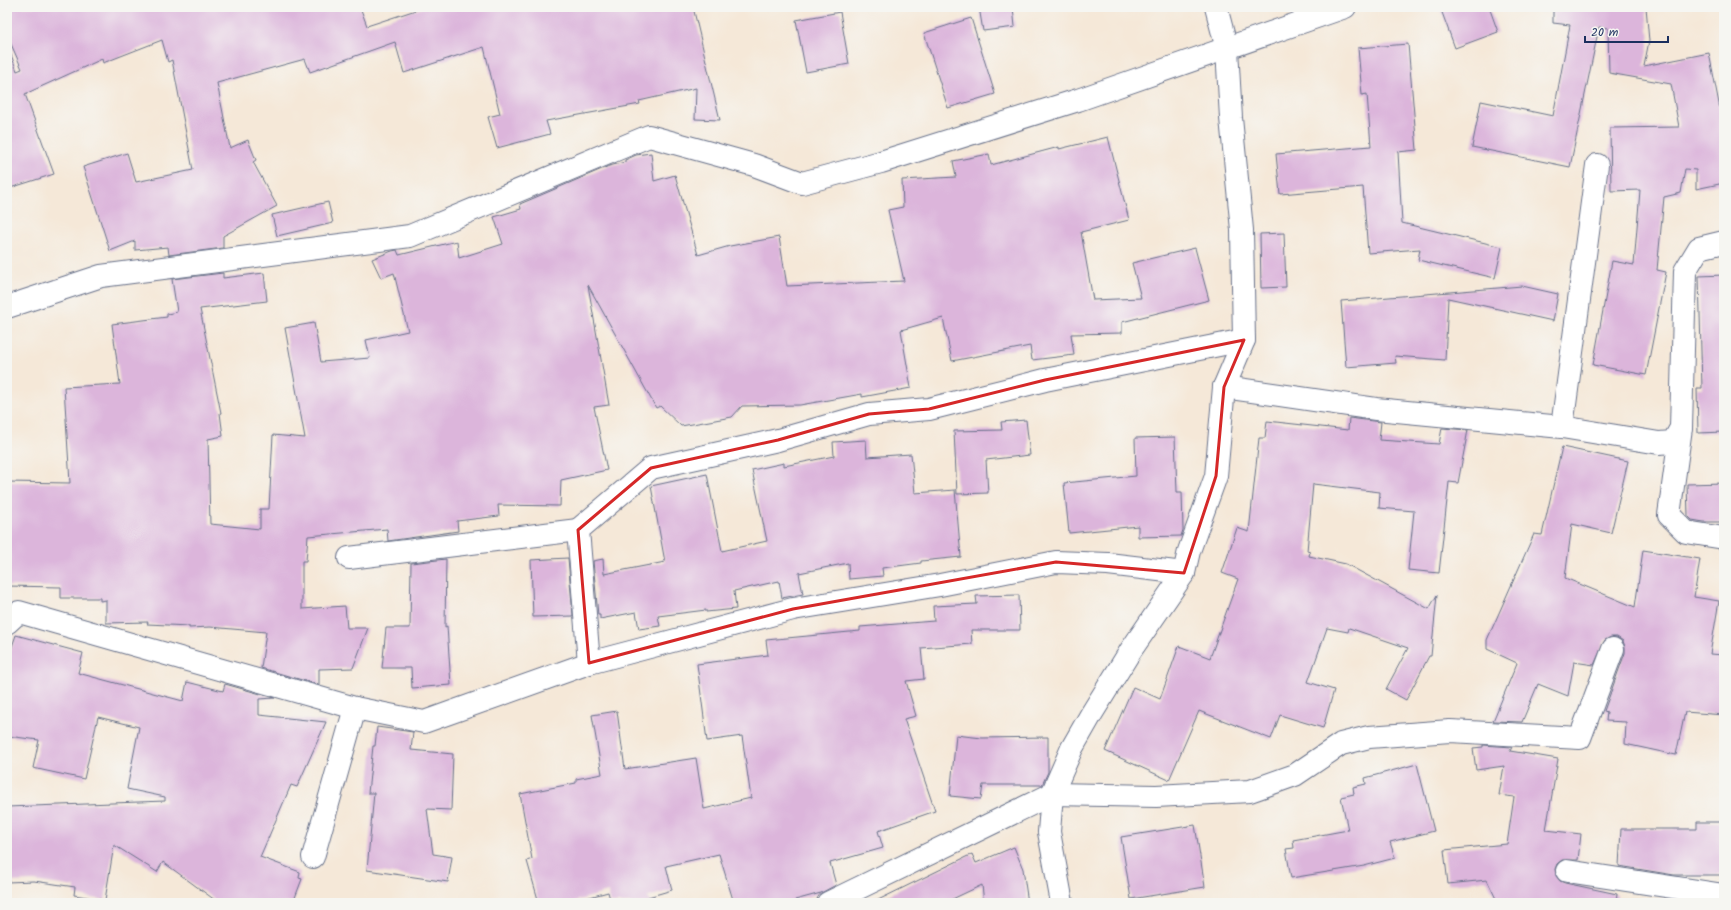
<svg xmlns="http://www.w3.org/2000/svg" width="1731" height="910" font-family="Kalam,sans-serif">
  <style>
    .building { fill: #dcb5db }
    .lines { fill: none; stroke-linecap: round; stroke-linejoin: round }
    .street-casing { stroke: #677089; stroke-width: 24 }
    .street { stroke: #fff; stroke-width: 22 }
    .marked { fill: none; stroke: #d62828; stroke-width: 3; stroke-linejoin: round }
  </style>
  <rect width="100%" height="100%" fill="#f6f6f2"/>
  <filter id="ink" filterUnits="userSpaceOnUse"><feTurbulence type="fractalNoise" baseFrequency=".025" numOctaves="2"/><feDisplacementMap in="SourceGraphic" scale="8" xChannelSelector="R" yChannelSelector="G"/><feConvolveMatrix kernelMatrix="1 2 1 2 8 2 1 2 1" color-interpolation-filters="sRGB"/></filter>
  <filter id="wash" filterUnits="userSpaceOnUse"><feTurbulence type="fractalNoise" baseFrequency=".012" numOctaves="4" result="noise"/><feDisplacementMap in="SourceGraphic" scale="16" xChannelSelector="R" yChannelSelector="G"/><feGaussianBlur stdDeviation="0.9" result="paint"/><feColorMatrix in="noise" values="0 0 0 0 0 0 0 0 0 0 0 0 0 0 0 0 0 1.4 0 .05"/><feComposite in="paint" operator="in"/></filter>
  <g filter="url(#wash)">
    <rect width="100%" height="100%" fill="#f5e8d8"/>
    <g id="blocks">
      <g class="building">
        <path d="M 7,7 L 360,7 L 367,26 L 425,7 L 693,7 L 720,120 L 695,119 L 696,88 L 639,101 L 640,104 L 546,121 L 550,134 L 497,148 L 488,117 L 500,114 L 484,47 L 404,73 L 395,42 L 310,72 L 305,59 L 217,83 L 230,148 L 248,140 L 256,160 L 253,162 L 277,206 L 223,236 L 223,248 L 169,255 L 168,247 L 135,250 L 135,241 L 110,251 L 83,167 L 127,153 L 136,182 L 193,170 L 172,60 L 168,62 L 162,40 L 103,63 L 102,59 L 25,94 L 54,174 L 7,189 L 7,53 L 10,52 L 17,71 L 22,69 L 7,35 Z"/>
        <path d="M 979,7 L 1013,7 L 1015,27 L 983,31 Z"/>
        <path d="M 1440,7 L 1489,7 L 1498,32 L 1455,48 Z"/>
        <path d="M 1553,7 L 1646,7 L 1649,41 L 1644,66 L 1709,53 L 1724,129 L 1724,183 L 1696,189 L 1696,170 L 1685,169 L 1681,193 L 1664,197 L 1657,270 L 1666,272 L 1646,375 L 1593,365 L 1612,261 L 1634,265 L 1640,190 L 1611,191 L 1610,128 L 1679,127 L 1671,84 L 1609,73 L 1608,28 L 1599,27 L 1570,167 L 1472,147 L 1481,101 L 1553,116 L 1570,25 L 1553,23 Z"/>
        <path d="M 840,12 L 849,64 L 806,72 L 796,20 Z"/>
        <path d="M 971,18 L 995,94 L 948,108 L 924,33 Z"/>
        <path d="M 1408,44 L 1417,150 L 1398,152 L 1402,223 L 1502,247 L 1495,278 L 1418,260 L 1420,249 L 1368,253 L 1363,187 L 1280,194 L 1276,154 L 1371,146 L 1367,94 L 1362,95 L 1358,48 Z"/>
        <path d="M 1108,137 L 1129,220 L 1081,232 L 1093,300 L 1141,298 L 1132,263 L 1195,248 L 1209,300 L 1122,322 L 1122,333 L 1071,334 L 1074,355 L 1032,360 L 1030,346 L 952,361 L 943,318 L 901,330 L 911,388 L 862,397 L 862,394 L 800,405 L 742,406 L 732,417 L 681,426 L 660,406 L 656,408 L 588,285 L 609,405 L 594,407 L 607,470 L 561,480 L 560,506 L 498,505 L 499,516 L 457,521 L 458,531 L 388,541 L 387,529 L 308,536 L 306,561 L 302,561 L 302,609 L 345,606 L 347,628 L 368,628 L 353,668 L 319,669 L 319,685 L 261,668 L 266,632 L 210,627 L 189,628 L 189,626 L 147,624 L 148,622 L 106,623 L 106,600 L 100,601 L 100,598 L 61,598 L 61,587 L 7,586 L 7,482 L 70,483 L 64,387 L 120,384 L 112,324 L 167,317 L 167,314 L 177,312 L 172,279 L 223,273 L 223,278 L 264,273 L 267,301 L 200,309 L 221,413 L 220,413 L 223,436 L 208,439 L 210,524 L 260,529 L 260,509 L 269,509 L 273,435 L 305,438 L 285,328 L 314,323 L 321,362 L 370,358 L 366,340 L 408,331 L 394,273 L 381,278 L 372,259 L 392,251 L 397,250 L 399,255 L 457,241 L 459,258 L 503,244 L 494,217 L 521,209 L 520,204 L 609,166 L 625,162 L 625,160 L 636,155 L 651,153 L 654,181 L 675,175 L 698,255 L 730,246 L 779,237 L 787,286 L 904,281 L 888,210 L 903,207 L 902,180 L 956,177 L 953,161 L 989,154 L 991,165 L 1059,147 L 1059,149 Z"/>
        <path d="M 328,202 L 333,223 L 277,236 L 272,215 Z"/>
        <path d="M 1284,233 L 1286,287 L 1261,288 L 1260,234 Z"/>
        <path d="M 1724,275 L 1724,432 L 1698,433 L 1697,388 L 1702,388 L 1699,276 Z"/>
        <path d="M 1522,286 L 1558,294 L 1553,321 L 1448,298 L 1445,360 L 1395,356 L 1396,363 L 1346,367 L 1341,301 Z"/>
        <path d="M 1349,418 L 1381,422 L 1379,440 L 1439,444 L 1442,428 L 1468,430 L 1458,483 L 1449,482 L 1439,573 L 1408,570 L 1414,511 L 1379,508 L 1380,492 L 1313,484 L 1307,551 L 1310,552 L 1309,556 L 1346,564 L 1429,609 L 1437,595 L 1431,656 L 1429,656 L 1406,700 L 1386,689 L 1408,648 L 1349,628 L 1348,632 L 1327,628 L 1308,682 L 1334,690 L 1323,728 L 1280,715 L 1271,739 L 1199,711 L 1169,780 L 1105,751 L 1133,687 L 1160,699 L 1179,646 L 1210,658 L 1238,579 L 1222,573 L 1237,528 L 1249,532 L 1259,438 L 1265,438 L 1267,421 L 1348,430 Z"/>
        <path d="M 1026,420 L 1030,455 L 986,460 L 988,493 L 957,494 L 954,431 L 1002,430 L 1001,422 Z"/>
        <path d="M 1175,437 L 1177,492 L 1182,492 L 1183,530 L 1181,536 L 1138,537 L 1138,526 L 1069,533 L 1064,483 L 1136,476 L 1135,438 Z"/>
        <path d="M 866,440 L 867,457 L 911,454 L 915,493 L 955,490 L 961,557 L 921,561 L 921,563 L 882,568 L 883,576 L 849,579 L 848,563 L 799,573 L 803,594 L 782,598 L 779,581 L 734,591 L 736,609 L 706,612 L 706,610 L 658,616 L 660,626 L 639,629 L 636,612 L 600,619 L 600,615 L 598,615 L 593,561 L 603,559 L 604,574 L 665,562 L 651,486 L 707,474 L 722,551 L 767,541 L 752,470 L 784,463 L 784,466 L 834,456 L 833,442 Z"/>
        <path d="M 1562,447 L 1628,461 L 1611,533 L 1572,524 L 1565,578 L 1635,607 L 1643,550 L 1700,559 L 1694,597 L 1719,601 L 1710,654 L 1724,655 L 1724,715 L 1685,712 L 1676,755 L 1625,744 L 1626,722 L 1606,721 L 1607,712 L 1604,711 L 1625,653 L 1625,647 L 1623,641 L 1617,637 L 1611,637 L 1605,640 L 1594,665 L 1574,662 L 1568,696 L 1538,684 L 1522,722 L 1493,721 L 1517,663 L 1487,649 L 1487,640 L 1534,534 L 1542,535 Z"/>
        <path d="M 1724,483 L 1724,522 L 1704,522 L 1692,520 L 1688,516 L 1687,484 Z"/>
        <path d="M 568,558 L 573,616 L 533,617 L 531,560 Z"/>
        <path d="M 446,559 L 445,627 L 447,626 L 451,685 L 412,688 L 411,668 L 382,668 L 386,628 L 410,628 L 411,563 Z"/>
        <path d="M 1019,595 L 1020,630 L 971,630 L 972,644 L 921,648 L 924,679 L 906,681 L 916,716 L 904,719 L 935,811 L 878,831 L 883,848 L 830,863 L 836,885 L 821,893 L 795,900 L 796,903 L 734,903 L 719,854 L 666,866 L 672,890 L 648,897 L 650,903 L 611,903 L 608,892 L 568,903 L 539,903 L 527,861 L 532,859 L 520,794 L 576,783 L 576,779 L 602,774 L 592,715 L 617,711 L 625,769 L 696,758 L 704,809 L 751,798 L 742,736 L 707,741 L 697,664 L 768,655 L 766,640 L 860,631 L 860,627 L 934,621 L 933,606 L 977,604 L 976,596 Z"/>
        <path d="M 16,635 L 83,653 L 78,673 L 183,701 L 187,682 L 223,691 L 225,684 L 275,698 L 259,699 L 259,715 L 326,722 L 297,787 L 291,785 L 260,857 L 300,872 L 299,878 L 302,879 L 293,903 L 219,903 L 163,862 L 157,872 L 114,845 L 105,900 L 74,895 L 75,887 L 34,881 L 7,882 L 7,807 L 165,801 L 165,797 L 127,789 L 139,727 L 98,717 L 84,779 L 33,768 L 39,740 L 7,736 L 7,661 Z"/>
        <path d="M 377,727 L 413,732 L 411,750 L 453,754 L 451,810 L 427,809 L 433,854 L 452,857 L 448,882 L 367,870 L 374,793 L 368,793 L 373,746 L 375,746 Z"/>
        <path d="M 956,735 L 982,738 L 1048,737 L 1048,772 L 1042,785 L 983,785 L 981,799 L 950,796 Z"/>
        <path d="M 1483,745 L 1512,747 L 1510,751 L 1558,759 L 1546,830 L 1581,834 L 1578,860 L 1562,860 L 1557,864 L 1555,869 L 1556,876 L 1560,881 L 1565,883 L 1617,894 L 1616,903 L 1498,903 L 1487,880 L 1448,884 L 1444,850 L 1507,844 L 1514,797 L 1499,795 L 1504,766 L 1476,770 L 1473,748 L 1483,747 Z"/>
        <path d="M 1417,764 L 1434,831 L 1390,842 L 1395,858 L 1364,866 L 1291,878 L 1286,849 L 1294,848 L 1293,840 L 1348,830 L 1341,797 L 1354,794 L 1353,787 L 1366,784 L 1365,778 Z"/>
        <path d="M 1697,822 L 1724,822 L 1724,875 L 1674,875 L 1619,866 L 1621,829 L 1697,829 Z"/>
        <path d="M 1195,825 L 1205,887 L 1131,899 L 1121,837 Z"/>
        <path d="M 1014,847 L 1023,869 L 1028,903 L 984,903 L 982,885 L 944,903 L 872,903 L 972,854 L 976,863 Z"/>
      </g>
    </g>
  </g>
  <g filter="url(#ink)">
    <use href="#blocks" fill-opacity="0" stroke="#677089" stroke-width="1"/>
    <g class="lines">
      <g class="street-casing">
        <g id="street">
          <path d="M 7,307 L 101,276 L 410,236 L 649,136 L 754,165 L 802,183 L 881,162 L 1078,100 L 1345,7"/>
          <path d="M 1224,387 L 1376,409 L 1562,427 L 1659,443 L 1673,442 L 1681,428 L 1685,271 L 1699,248 L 1724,242"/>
          <path d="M 1562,427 L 1597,165"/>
          <path d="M 1681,428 L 1669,515 L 1686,532 L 1724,538"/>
          <path d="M 349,558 L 578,530"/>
          <path d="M 7,623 L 19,612 L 355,708 L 424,722 L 589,663 L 793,609 L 940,585 L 1056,562 L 1108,564 L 1184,573"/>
          <path d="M 589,663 L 578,530 L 651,468 L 778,440 L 869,414 L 929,409 L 1045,380 L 1244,340"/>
          <path d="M 313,857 L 355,708"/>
          <path d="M 1567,871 L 1724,895"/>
          <path d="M 828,903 L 1052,794 L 1156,796 L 1250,791 L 1295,775 L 1341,744 L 1369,737 L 1450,731 L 1580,738 L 1613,649"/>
          <path d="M 1062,903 L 1049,832 L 1052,794 L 1072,748 L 1092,713 L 1131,650 L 1184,573 L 1189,551 L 1216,476 L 1224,387 L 1244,340 L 1242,230 L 1231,118 L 1227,49 L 1216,7"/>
        </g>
      </g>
      <use href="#street" class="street"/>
    </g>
  </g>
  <path class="marked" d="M 1244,340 L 1224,387 L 1216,476 L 1184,573 L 1056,562 L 793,609 L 589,663 L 578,530 L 651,468 L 778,440 L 869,414 L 929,409 L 1045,380 Z"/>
  <rect width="1731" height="910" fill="none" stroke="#f6f6f2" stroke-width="24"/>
  <path d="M1585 36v6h83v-6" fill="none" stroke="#1b2f5e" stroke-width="2"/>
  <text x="1591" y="36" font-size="12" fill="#1b2f5e" stroke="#f6f6f2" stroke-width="3" paint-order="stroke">20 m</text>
</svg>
